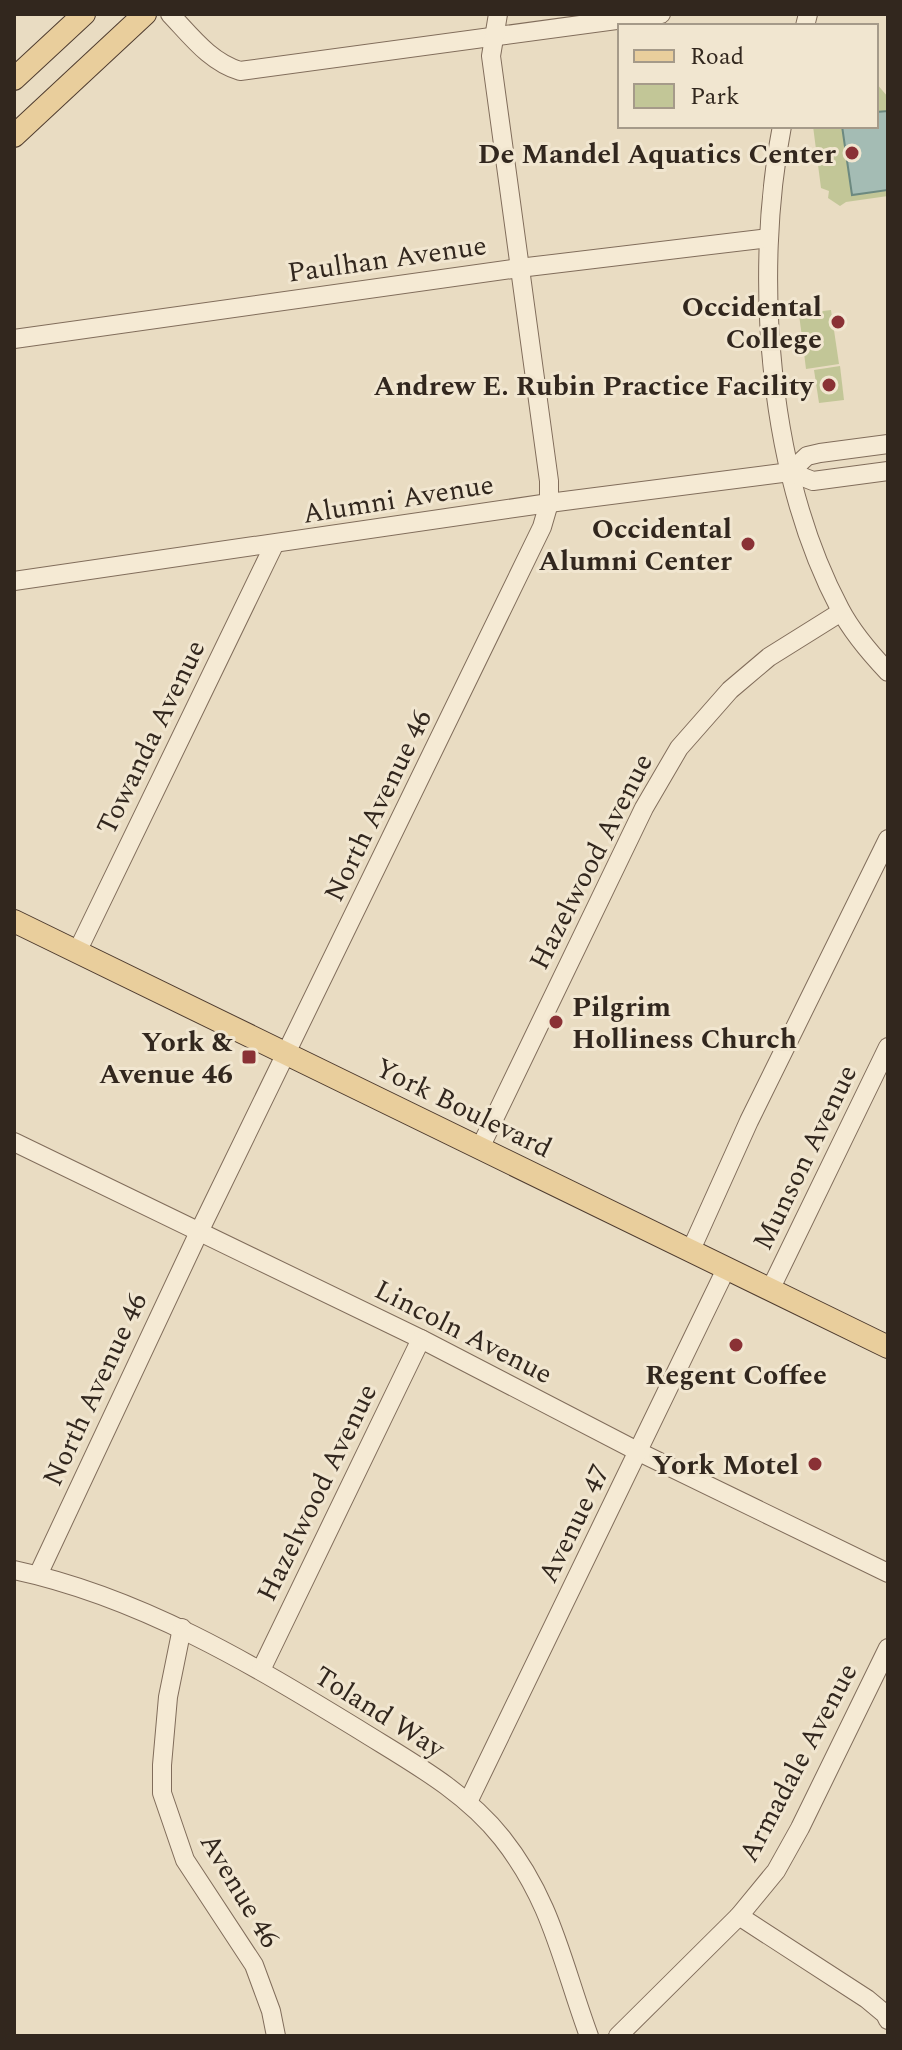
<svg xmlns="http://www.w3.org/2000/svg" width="902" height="2050" font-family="Spectral,serif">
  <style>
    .green { fill: #c2c697 }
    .water { fill: #a4bcb4; stroke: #6c8980; stroke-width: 2 }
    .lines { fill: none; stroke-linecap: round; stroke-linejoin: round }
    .minor-casing { stroke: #816d5b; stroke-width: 20 }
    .major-casing { stroke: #4f3c2f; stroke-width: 24 }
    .minor { stroke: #f5ead4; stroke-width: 18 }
    .major { stroke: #e9ce9c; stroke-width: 22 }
    .poi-dot { fill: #8a3135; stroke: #f1e6d0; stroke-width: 3 }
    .labels { text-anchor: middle; stroke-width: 6; stroke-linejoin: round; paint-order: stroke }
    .poi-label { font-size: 28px; font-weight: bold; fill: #32271e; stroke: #f1e6d0; text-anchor: end }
    .street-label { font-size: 28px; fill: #32271e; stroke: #f1e6d0 }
  </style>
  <rect width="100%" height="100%" fill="#e9dcc2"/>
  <g class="green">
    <path d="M 876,83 L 888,97 L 888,196 L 846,202 L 840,206 L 828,198 L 829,191 L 821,188 L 813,126 L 876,126 Z"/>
    <path d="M 831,310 L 839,364 L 806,369 L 799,314 Z"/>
    <path d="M 840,366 L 844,400 L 819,403 L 814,370 Z"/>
  </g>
  <path class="water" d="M 888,111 L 888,190 L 852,195 L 842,126 L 876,126 L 876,112 Z"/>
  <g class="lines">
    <g class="minor-casing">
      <g id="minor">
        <path d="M 170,14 C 191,36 210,62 240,71 L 661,14"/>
        <path d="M 805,26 L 808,14"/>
        <path d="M 782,126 C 753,276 768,473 840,609 C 852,632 870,653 888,672"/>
        <path d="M 14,339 L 519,268 L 769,238"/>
        <path d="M 888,444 L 820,453 L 807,456 L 790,472 L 813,481 L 888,471"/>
        <path d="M 14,581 L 549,503 L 790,472"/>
        <path d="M 77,952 L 274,545"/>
        <path d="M 14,1142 L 421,1339 L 639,1452 L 888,1573"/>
        <path d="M 480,1148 L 644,808 L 679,748 L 730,690 L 769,657 L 841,612"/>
        <path d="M 690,1252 L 749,1121 L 888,839"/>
        <path d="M 770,1290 L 888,1047"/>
        <path d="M 14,1570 C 140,1597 250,1663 358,1729 C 409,1761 464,1790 502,1838 C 552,1901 562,1963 589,2036"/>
        <path d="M 38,1575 L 199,1232 L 542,527 L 549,503 L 549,481 L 491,56 L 498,14"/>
        <path d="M 182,1628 L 168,1697 L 162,1765 L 162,1793 L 185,1860 L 254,1965 L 271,2011 L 276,2036"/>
        <path d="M 261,1670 L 421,1339"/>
        <path d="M 468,1802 L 726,1269"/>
        <path d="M 739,1916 L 867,1999 L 885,2014 L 888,2020"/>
        <path d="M 618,2036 L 739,1916 L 776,1871 L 800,1828 L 888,1648"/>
      </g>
    </g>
    <g class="major-casing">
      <g id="major">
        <path d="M 14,79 L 84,14"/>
        <path d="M 14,136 L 145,14"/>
        <path d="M 14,921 L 888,1347"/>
      </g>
    </g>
    <use href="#minor" class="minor"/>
    <use href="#major" class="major"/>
  </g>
  <g class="poi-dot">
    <circle cx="852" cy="153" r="8"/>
    <circle cx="838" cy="322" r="8"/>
    <circle cx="829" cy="385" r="8"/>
    <circle cx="748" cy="544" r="8"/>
    <circle cx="556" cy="1022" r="8"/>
    <rect x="241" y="1049" width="16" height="16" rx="4"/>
    <circle cx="736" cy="1345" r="8"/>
    <circle cx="815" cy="1464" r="8"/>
  </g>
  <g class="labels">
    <g class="poi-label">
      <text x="836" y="163">De Mandel Aquatics Center</text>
      <text x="822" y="316">Occidental<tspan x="822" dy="32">College</tspan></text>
      <text x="813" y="395">Andrew E. Rubin Practice Facility</text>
      <text x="732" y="538">Occidental<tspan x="732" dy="32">Alumni Center</tspan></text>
      <text x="572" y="1016" text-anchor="start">Pilgrim<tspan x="572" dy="32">Holliness Church</tspan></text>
      <text x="233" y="1051">York &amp;<tspan x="233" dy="32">Avenue 46</tspan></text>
      <text x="736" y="1384" text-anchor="middle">Regent Coffee</text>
      <text x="799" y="1474">York Motel</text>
    </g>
    <g class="street-label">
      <text transform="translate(387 258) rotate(-8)" y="10">Paulhan Avenue</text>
      <text transform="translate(398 498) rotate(-9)" y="10">Alumni Avenue</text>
      <text transform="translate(150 737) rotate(-64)" y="10">Towanda Avenue</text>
      <text transform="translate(377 805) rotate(-64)" y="10">North Avenue 46</text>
      <text transform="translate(590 861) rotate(-63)" y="10">Hazelwood Avenue</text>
      <text transform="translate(464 1107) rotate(26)" y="10">York Boulevard</text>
      <text transform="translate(804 1157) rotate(-64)" y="10">Munson Avenue</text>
      <text transform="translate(464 1331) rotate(27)" y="10">Lincoln Avenue</text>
      <text transform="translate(94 1389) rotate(-65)" y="10">North Avenue 46</text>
      <text transform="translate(316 1492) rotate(-64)" y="10">Hazelwood Avenue</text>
      <text transform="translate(573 1523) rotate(-64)" y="10">Avenue 47</text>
      <text transform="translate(380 1711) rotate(32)" y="10">Toland Way</text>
      <text transform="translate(797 1762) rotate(-62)" y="10">Armadale Avenue</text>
      <text transform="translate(241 1890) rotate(59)" y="10">Avenue 46</text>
    </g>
  </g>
  <rect width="902" height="2050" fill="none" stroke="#32271e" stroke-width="32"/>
  <rect x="618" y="24" width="260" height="104" fill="#f1e6d0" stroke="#a59a89" stroke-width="2"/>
  <rect x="634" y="50" width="40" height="12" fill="#e9ce9c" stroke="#a59a89" stroke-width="2"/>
  <text x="690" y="64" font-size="24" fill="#32271e">Road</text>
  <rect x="634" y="84" width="40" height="24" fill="#c2c697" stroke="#a59a89" stroke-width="2"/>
  <text x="690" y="104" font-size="24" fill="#32271e">Park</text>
</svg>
